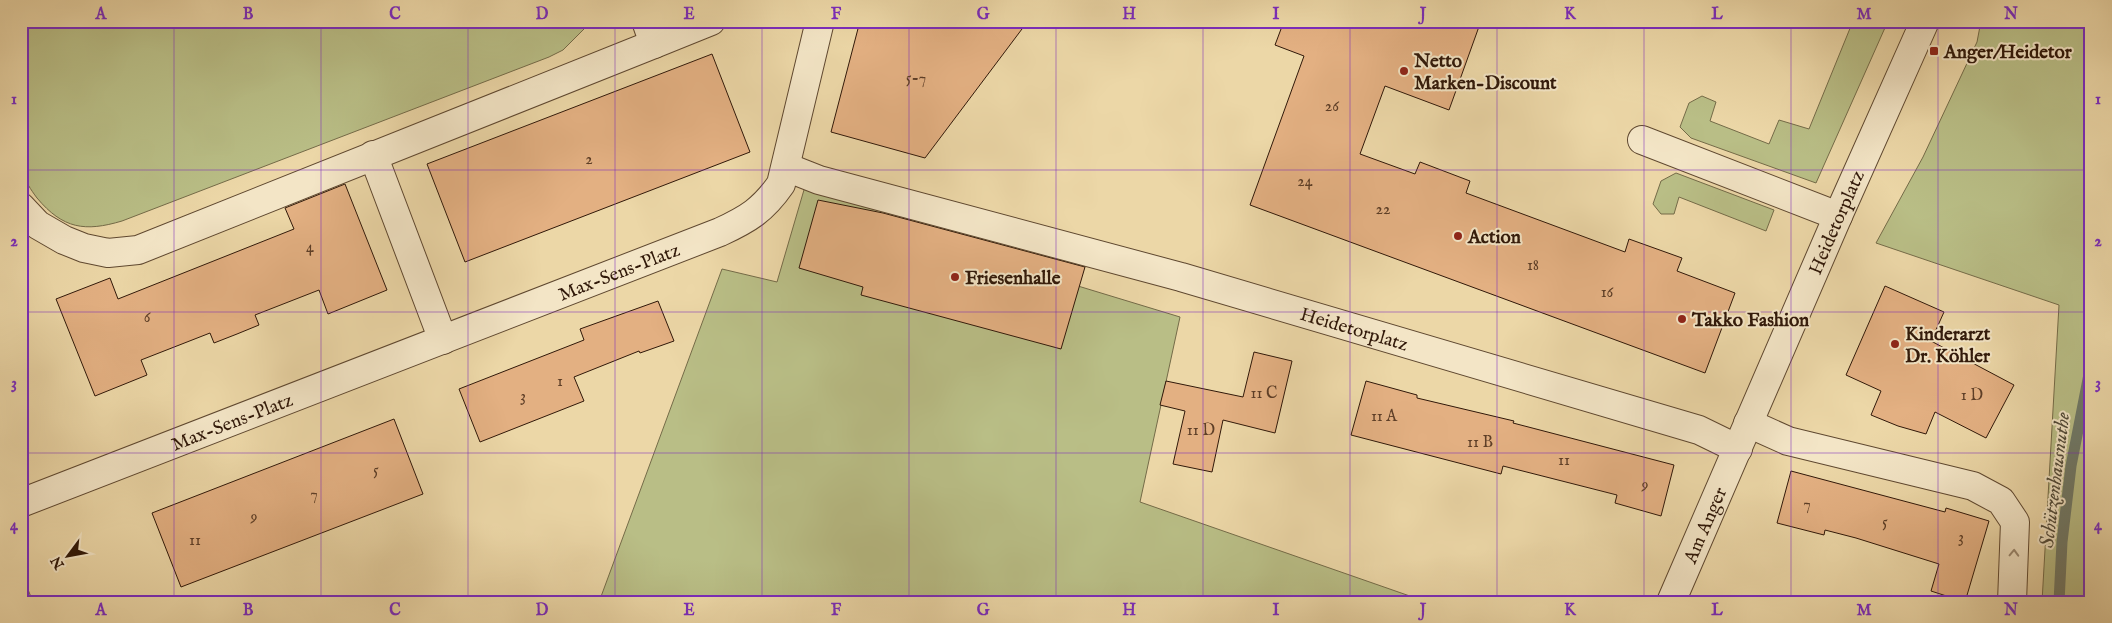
<svg xmlns="http://www.w3.org/2000/svg" width="2112" height="623" font-family="'IM FELL English',serif">
  <style>
    .green { fill: #b9be86; stroke: #746b48 }
    .lines { fill: none; stroke-linecap: round; stroke-linejoin: round }
    .stream { stroke: #6f7968; stroke-width: 11 }
    .building { fill: #e3b082; stroke: #301809 }
    .minor-casing { stroke: #5f4830; stroke-width: 30 }
    .minor { stroke: #f3e5c6; stroke-width: 28 }
    .oneway { stroke: #9b8971 }
    .grid { fill: none; stroke: #7b2cbf; stroke-width: 1; stroke-opacity: 0.55 }
    .poi-dot { fill: #8f2418; stroke: #f3e5c6; stroke-width: 2 }
    .labels { text-anchor: middle; stroke-width: 4; stroke-linejoin: round; paint-order: stroke }
    .number-label { font-size: 16px; fill: #5d3e27 }
    .poi-label { font-size: 19px; font-weight: bold; fill: #301809; stroke: #f3e5c6; text-anchor: start }
    .street-label { font-size: 19px; fill: #301809; stroke: #f3e5c6 }
    .water-label { font-size: 20px; font-style: italic; fill: #504938; stroke: #f3e5c6 }
    .neatline { fill: none; stroke: #7b2cbf; stroke-width: 2 }
    .grid-label { font-size: 16px; text-anchor: middle; font-weight: bold; fill: #7b2cbf }
  </style>
  <rect width="100%" height="100%" fill="#ecd7a7"/>
  <filter id="stains"><feTurbulence type="fractalNoise" baseFrequency=".004" numOctaves="4"/><feColorMatrix values="0 0 0 0 .2 0 0 0 0 .09 0 0 0 0 .02 0 0 0 .5 -.17"/></filter>
  <radialGradient id="worn" r=".72"><stop offset=".6" stop-color="#630" stop-opacity="0"/><stop offset="1" stop-color="#630" stop-opacity=".3"/></radialGradient>
  <g class="green">
    <path d="M 21,21 L 592,21 L 563,50 L 549,57 L 122,221 C 85,232 63,229 37,198 C 31,190 25,181 22,171 C 18,159 21,142 21,129 C 21,93 21,57 21,21 Z"/>
    <path d="M 1853,21 L 1888,21 L 1816,183 L 1691,138 L 1680,127 L 1689,103 L 1702,96 L 1716,102 L 1710,121 L 1769,144 L 1779,120 L 1809,129 Z"/>
    <path d="M 1981,21 L 2091,21 L 2091,602 L 2042,602 L 2059,305 L 1876,243 L 1923,157 L 1977,42 Z"/>
    <path d="M 1676,173 L 1774,210 L 1766,231 L 1679,197 L 1674,214 L 1661,214 L 1653,204 L 1661,181 Z"/>
    <path d="M 806,183 L 1087,260 L 1078,286 L 1180,317 L 1140,502 L 1427,602 L 599,602 L 722,269 L 777,282 Z"/>
    <path d="M 21,572 L 33,602 L 21,602 Z"/>
  </g>
  <g class="lines">
    <path class="stream" d="M 2059,602 L 2062,542 L 2071,466 L 2091,364"/>
  </g>
  <g class="building">
    <path d="M 860,21 L 1028,21 L 925,158 L 831,132 Z"/>
    <path d="M 1284,21 L 1481,21 L 1449,110 L 1385,86 L 1360,154 L 1415,174 L 1420,162 L 1470,181 L 1466,193 L 1625,252 L 1629,239 L 1682,258 L 1677,271 L 1735,293 L 1705,373 L 1250,205 L 1304,56 L 1275,45 Z"/>
    <path d="M 712,54 L 750,152 L 465,262 L 427,164 Z"/>
    <path d="M 345,184 L 387,290 L 328,314 L 319,290 L 255,315 L 259,325 L 237,334 L 214,343 L 210,333 L 141,360 L 147,375 L 95,396 L 56,299 L 110,278 L 118,299 L 294,229 L 285,208 Z"/>
    <path d="M 818,200 L 883,213 L 1085,267 L 1061,349 L 861,295 L 863,287 L 799,268 Z"/>
    <path d="M 1885,286 L 1944,312 L 1931,341 L 2014,385 L 1986,438 L 1935,412 L 1926,434 L 1898,426 L 1871,415 L 1881,391 L 1846,375 Z"/>
    <path d="M 658,301 L 674,341 L 640,353 L 639,351 L 574,377 L 584,401 L 480,442 L 459,389 L 584,340 L 580,329 Z"/>
    <path d="M 1254,352 L 1292,361 L 1275,433 L 1223,420 L 1212,472 L 1173,464 L 1185,411 L 1160,405 L 1166,381 L 1243,397 Z"/>
    <path d="M 1366,381 L 1417,395 L 1417,398 L 1514,421 L 1513,423 L 1674,465 L 1661,516 L 1615,503 L 1617,495 L 1503,466 L 1501,474 L 1351,435 Z"/>
    <path d="M 394,419 L 423,494 L 181,587 L 152,513 Z"/>
    <path d="M 1791,471 L 1945,512 L 1946,508 L 1989,521 L 1965,602 L 1931,591 L 1939,564 L 1856,538 L 1825,530 L 1824,535 L 1777,523 Z"/>
  </g>
  <g class="lines">
    <g class="minor-casing">
      <g id="minor">
        <path d="M 654,44 L 711,21"/>
        <path d="M 1642,140 L 1838,216"/>
        <path d="M 373,155 L 443,340"/>
        <path id="s1" d="M 786,167 L 819,180 L 1181,277 L 1699,430 L 1738,449"/>
        <path d="M 21,207 L 38,225 L 64,240 L 84,248 L 108,253 L 138,250 L 654,44 L 646,21"/>
        <path d="M 1748,423 L 1788,441 L 1973,486 L 2001,501 L 2015,522 L 2012,602"/>
        <path id="s2" d="M 21,503 L 720,232 C 748,219 763,210 781,184 L 820,21"/>
        <path id="s3" d="M 1671,602 L 1838,216 L 1925,21"/>
      </g>
    </g>
    <use href="#minor" class="minor"/>
  </g>
  <defs><path id="oneway-chevron" d="M-2-3.5L2.5 0L-2 3.5" fill="none" stroke-width="1.6" stroke-linecap="round" stroke-linejoin="round" transform="scale(1.25)"/></defs>
  <use class="oneway" href="#oneway-chevron" transform="translate(2014 553) rotate(-88)"/>
  <path class="grid" d="M 174,21 L 174,602M 321,21 L 321,602M 468,21 L 468,602M 615,21 L 615,602M 762,21 L 762,602M 909,21 L 909,602M 1056,21 L 1056,602M 1203,21 L 1203,602M 1350,21 L 1350,602M 1497,21 L 1497,602M 1644,21 L 1644,602M 1791,21 L 1791,602M 1938,21 L 1938,602M 21,170 L 2091,170M 21,312 L 2091,312M 21,453 L 2091,453"/>
  <g class="poi-dot">
    <rect x="1929" y="46" width="10" height="10" rx="2.5"/>
    <circle cx="1404" cy="71" r="5"/>
    <circle cx="1458" cy="236" r="5"/>
    <circle cx="955" cy="277" r="5"/>
    <circle cx="1682" cy="319" r="5"/>
    <circle cx="1895" cy="344" r="5"/>
  </g>
  <g class="labels">
    <g class="number-label">
      <text x="916" y="83">5-7</text>
      <text x="1332" y="111">26</text>
      <text x="589" y="164">2</text>
      <text x="1305" y="186">24</text>
      <text x="1383" y="214">22</text>
      <text x="310" y="252">4</text>
      <text x="1533" y="270">18</text>
      <text x="1607" y="297">16</text>
      <text x="147" y="322">6</text>
      <text x="560" y="386">1</text>
      <text x="1264" y="398">11 C</text>
      <text x="1972" y="400">1 D</text>
      <text x="523" y="401">3</text>
      <text x="1384" y="421">11 A</text>
      <text x="1201" y="435">11 D</text>
      <text x="1480" y="447">11 B</text>
      <text x="1564" y="465">11</text>
      <text x="376" y="475">5</text>
      <text x="1645" y="490">9</text>
      <text x="314" y="499">7</text>
      <text x="1807" y="509">7</text>
      <text x="254" y="522">9</text>
      <text x="1885" y="527">5</text>
      <text x="1961" y="542">3</text>
      <text x="195" y="545">11</text>
    </g>
    <g class="poi-label">
      <text x="1944" y="58">Anger/Heidetor</text>
      <text x="1414" y="67">Netto<tspan x="1414" dy="22">Marken-Discount</tspan></text>
      <text x="1468" y="243">Action</text>
      <text x="965" y="284">Friesenhalle</text>
      <text x="1692" y="326">Takko Fashion</text>
      <text x="1905" y="340">Kinderarzt<tspan x="1905" dy="22">Dr. Köhler</tspan></text>
    </g>
    <g class="street-label">
      <text dy="7" stroke="none"><textPath href="#s3" startOffset="414">Heidetorplatz</textPath></text>
      <text dy="7" stroke="none"><textPath href="#s2" startOffset="641">Max-Sens-Platz</textPath></text>
      <text dy="7" stroke="none"><textPath href="#s1" startOffset="591">Heidetorplatz</textPath></text>
      <text dy="7" stroke="none"><textPath href="#s2" startOffset="226">Max-Sens-Platz</textPath></text>
      <text dy="7" stroke="none"><textPath href="#s3" startOffset="84">Am Anger</textPath></text>
    </g>
    <g class="water-label">
      <text transform="translate(2054 480) rotate(-83)" y="7">Schützenhausnuthe</text>
    </g>
  </g>
  <rect width="2112" height="623" fill="none" stroke="#ecd7a7" stroke-width="55"/>
  <g transform="translate(68 556) rotate(238)" stroke="#f3e5c6" stroke-width="4" paint-order="stroke">
  <path d="M0-4L9 19L0 12L-9 19Z" fill="#301809"/>
  <text y="-8" font-size="14" font-weight="bold" text-anchor="middle" fill="#301809">N</text>
  </g>
  <rect x="28" y="28" width="2056" height="568" class="neatline"/>
  <g class="grid-label">
    <text x="101" y="19">A</text>
    <text x="248" y="19">B</text>
    <text x="395" y="19">C</text>
    <text x="542" y="19">D</text>
    <text x="689" y="19">E</text>
    <text x="836" y="19">F</text>
    <text x="983" y="19">G</text>
    <text x="1129" y="19">H</text>
    <text x="1276" y="19">I</text>
    <text x="1423" y="19">J</text>
    <text x="1570" y="19">K</text>
    <text x="1717" y="19">L</text>
    <text x="1864" y="19">M</text>
    <text x="2011" y="19">N</text>
    <text x="14" y="104">1</text>
    <text x="2098" y="104">1</text>
    <text x="14" y="246">2</text>
    <text x="2098" y="246">2</text>
    <text x="14" y="388">3</text>
    <text x="2098" y="388">3</text>
    <text x="14" y="530">4</text>
    <text x="2098" y="530">4</text>
    <text x="101" y="615">A</text>
    <text x="248" y="615">B</text>
    <text x="395" y="615">C</text>
    <text x="542" y="615">D</text>
    <text x="689" y="615">E</text>
    <text x="836" y="615">F</text>
    <text x="983" y="615">G</text>
    <text x="1129" y="615">H</text>
    <text x="1276" y="615">I</text>
    <text x="1423" y="615">J</text>
    <text x="1570" y="615">K</text>
    <text x="1717" y="615">L</text>
    <text x="1864" y="615">M</text>
    <text x="2011" y="615">N</text>
  </g>
  <rect width="100%" height="100%" filter="url(#stains)"/>
  <rect width="100%" height="100%" fill="url(#worn)"/>
</svg>
